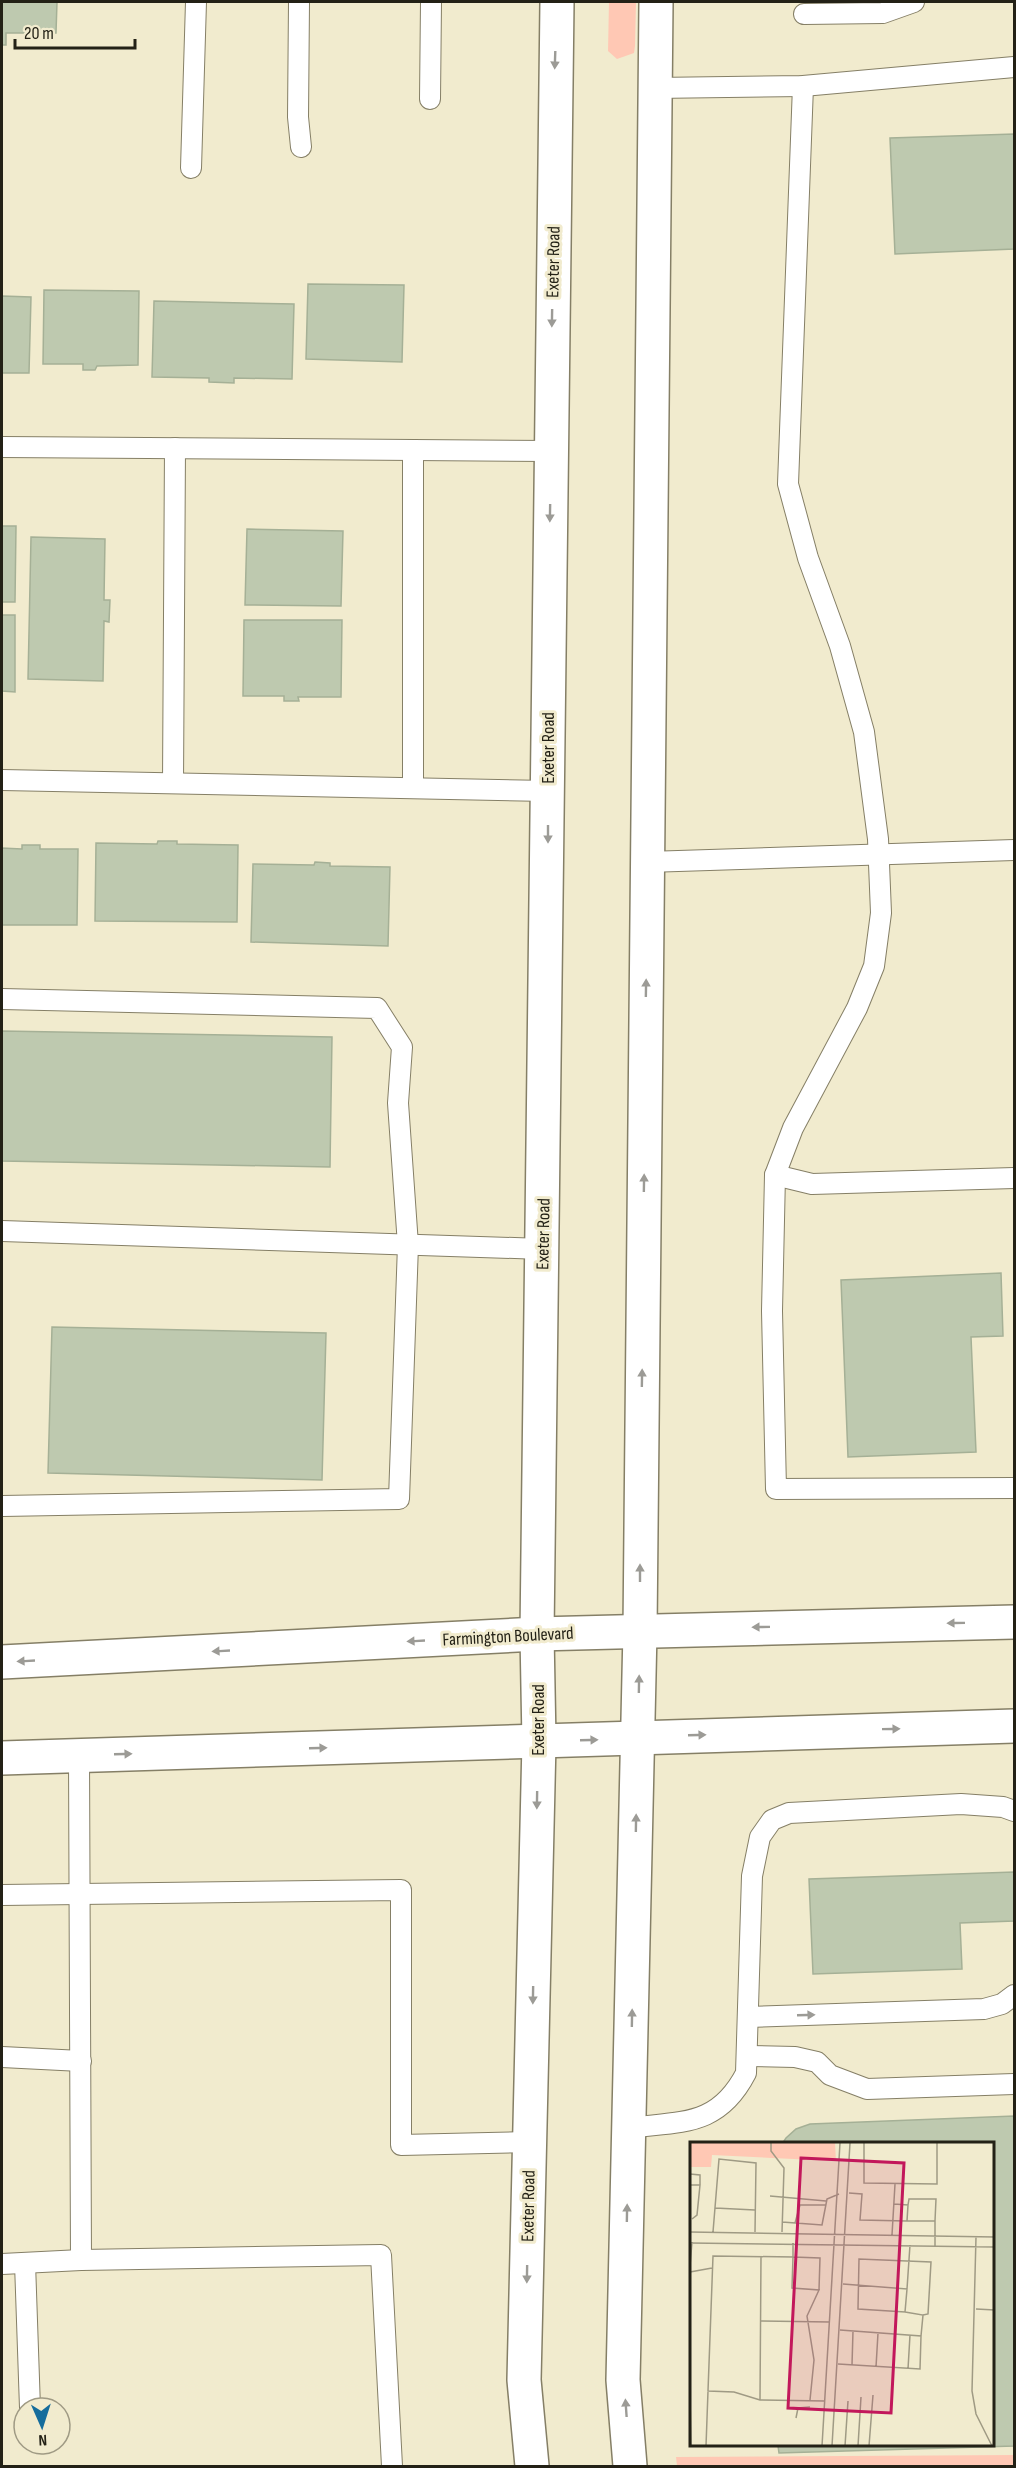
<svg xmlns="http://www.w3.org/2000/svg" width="1016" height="2468" font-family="'Sofia Sans Condensed',sans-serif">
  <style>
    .green { fill: #ffc8b4 }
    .building { fill: #bec9af; stroke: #a5b096; stroke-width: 1.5 }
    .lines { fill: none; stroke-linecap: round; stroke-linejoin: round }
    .lane-casing { stroke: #857f66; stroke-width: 22 }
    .secondary-casing { stroke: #857f66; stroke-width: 36 }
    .lane { stroke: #fff; stroke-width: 20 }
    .secondary { stroke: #fff; stroke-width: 33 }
    .oneway { fill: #9c9b96 }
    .labels { text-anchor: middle; stroke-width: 6; stroke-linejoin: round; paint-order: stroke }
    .street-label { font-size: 18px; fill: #232116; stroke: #f1ebce }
    .inset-road { fill: none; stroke: #9f9a84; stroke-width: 1.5 }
    .view { fill: #c2185b; fill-opacity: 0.15; stroke: #c2185b; stroke-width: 3 }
    .inset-edge { fill: none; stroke: #232116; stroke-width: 3 }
  </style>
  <rect width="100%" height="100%" fill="#f1ebce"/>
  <g class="green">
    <path d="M 609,2 L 636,2 L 635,46 L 634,53 L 617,59 L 608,51 Z"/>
    <path d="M 1014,2455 L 1014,2466 L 677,2466 L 676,2457 Z"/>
  </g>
  <g class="building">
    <path d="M 2,2 L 57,2 L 56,33 L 6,33 L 6,45 L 2,45 Z"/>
    <path d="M 1014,134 L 1014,249 L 895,254 L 890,138 Z"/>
    <path d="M 308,284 L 404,285 L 402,362 L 306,359 Z"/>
    <path d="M 44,290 L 139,291 L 138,365 L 97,366 L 95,370 L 83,370 L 83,364 L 43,364 Z"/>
    <path d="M 2,296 L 31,297 L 29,373 L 2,373 Z"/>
    <path d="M 154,301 L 294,304 L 292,379 L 234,378 L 234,383 L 209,382 L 209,378 L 152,377 Z"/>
    <path d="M 2,526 L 16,526 L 15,602 L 2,602 Z"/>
    <path d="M 247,529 L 343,531 L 341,606 L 245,605 Z"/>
    <path d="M 31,537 L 105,539 L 104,600 L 110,600 L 109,622 L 104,621 L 103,681 L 28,679 Z"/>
    <path d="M 2,615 L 15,615 L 15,692 L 2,691 Z"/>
    <path d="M 244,620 L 342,620 L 341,697 L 298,697 L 299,701 L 284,701 L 284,696 L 243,696 Z"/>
    <path d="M 158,841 L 177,841 L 177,844 L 238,845 L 237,922 L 95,921 L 96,843 L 157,844 Z"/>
    <path d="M 22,845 L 40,845 L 40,849 L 78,849 L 77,925 L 2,925 L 2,848 L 22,849 Z"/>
    <path d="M 315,862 L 330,863 L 330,866 L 390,867 L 388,946 L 251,942 L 253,864 L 314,865 Z"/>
    <path d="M 2,1031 L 332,1037 L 330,1167 L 2,1161 Z"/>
    <path d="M 1001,1273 L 1003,1336 L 971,1337 L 976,1452 L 848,1457 L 841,1280 Z"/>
    <path d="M 52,1327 L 326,1333 L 322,1480 L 48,1473 Z"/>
    <path d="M 1014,1872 L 1014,1921 L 960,1923 L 962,1969 L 813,1974 L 809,1879 Z"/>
    <path d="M 1014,2116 L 1014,2446 L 779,2453 L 778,2446 L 994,2446 L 994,2144 L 782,2144 L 786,2138 L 796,2129 L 810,2124 Z"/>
  </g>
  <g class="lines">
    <g class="lane-casing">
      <g id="lane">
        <path d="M 299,2 L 298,117 L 301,147"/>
        <path d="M 804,14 L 883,13 L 914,2"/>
        <path d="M 803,86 L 788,484 L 808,558 L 840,646 L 864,732 L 878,839 L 881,913 L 874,966 L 857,1008 L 793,1128 L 775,1175 L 812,1184 L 1014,1178"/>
        <path d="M 654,88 L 803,86 L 1014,67"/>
        <path d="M 430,99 L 431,2"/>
        <path d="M 191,168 L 196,2"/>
        <path d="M 2,447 L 551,451"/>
        <path d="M 413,450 L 413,788"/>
        <path d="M 2,780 L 548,791"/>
        <path d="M 173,783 L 175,448"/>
        <path d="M 647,862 L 1014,850"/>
        <path d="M 2,999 L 377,1008 L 402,1047 L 398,1103 L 408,1245 L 399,1499 L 2,1506"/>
        <path d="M 775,1175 L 772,1311 L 776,1489 L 1014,1488"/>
        <path d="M 2,1231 L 542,1249"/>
        <path d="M 79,1755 L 81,2260"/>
        <path d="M 2,1895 L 401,1890 L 401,2145 L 530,2142"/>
        <path d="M 748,2017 L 984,2009 L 1002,2004 L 1014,1995"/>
        <path d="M 747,2056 L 795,2057 L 817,2062 L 830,2075 L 867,2089 L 1014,2084"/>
        <path d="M 2,2057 L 81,2061"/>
        <path d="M 629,2128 C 682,2121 718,2127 746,2073 L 752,1876 L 760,1837 L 772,1820 L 789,1813 L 961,1804 L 1003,1807 L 1014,1811"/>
        <path d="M 25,2263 L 30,2408"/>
        <path d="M 2,2264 L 81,2260 L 381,2255 L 392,2466"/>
      </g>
    </g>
    <g class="secondary-casing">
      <g id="secondary">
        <path d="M 2,1662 L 537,1634 L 1014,1622"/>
        <path d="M 2,1758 L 1014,1726"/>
        <path d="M 532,2466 L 524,2380 L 539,1742 L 537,1634 L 557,2"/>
        <path d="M 630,2466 L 623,2380 L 640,1631 L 656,2"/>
      </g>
    </g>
    <use href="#lane" class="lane"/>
    <use href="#secondary" class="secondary"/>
  </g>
  <defs><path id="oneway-solid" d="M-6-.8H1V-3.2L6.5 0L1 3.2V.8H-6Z" transform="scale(1.5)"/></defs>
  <g class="oneway">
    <use href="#oneway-solid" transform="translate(555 60) rotate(92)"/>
    <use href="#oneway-solid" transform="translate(552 318) rotate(91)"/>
    <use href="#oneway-solid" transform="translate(550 513) rotate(91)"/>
    <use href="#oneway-solid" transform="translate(548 834) rotate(90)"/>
    <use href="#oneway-solid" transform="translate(646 988) rotate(-89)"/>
    <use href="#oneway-solid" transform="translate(644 1183) rotate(-89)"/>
    <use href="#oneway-solid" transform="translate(642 1378) rotate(-89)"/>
    <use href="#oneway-solid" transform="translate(640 1573) rotate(-90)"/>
    <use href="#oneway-solid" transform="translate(956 1623) rotate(179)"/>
    <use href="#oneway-solid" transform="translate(761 1627) rotate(179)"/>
    <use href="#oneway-solid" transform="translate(416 1641) rotate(177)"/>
    <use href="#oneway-solid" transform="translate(221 1651) rotate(177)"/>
    <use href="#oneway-solid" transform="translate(26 1661) rotate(177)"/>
    <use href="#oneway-solid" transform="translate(639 1684) rotate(-89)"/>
    <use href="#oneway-solid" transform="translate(891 1729) rotate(-1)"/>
    <use href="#oneway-solid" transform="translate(697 1735) rotate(-2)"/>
    <use href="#oneway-solid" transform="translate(589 1740) rotate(-2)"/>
    <use href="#oneway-solid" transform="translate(318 1748) rotate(-2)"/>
    <use href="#oneway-solid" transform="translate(123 1754) rotate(-2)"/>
    <use href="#oneway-solid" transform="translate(537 1800) rotate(91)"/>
    <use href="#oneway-solid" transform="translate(636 1823) rotate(-89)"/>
    <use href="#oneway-solid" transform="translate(533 1995) rotate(91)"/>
    <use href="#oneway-solid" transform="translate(806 2015) rotate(-2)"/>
    <use href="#oneway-solid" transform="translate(632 2018) rotate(-89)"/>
    <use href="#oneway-solid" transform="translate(627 2213) rotate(-89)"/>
    <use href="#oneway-solid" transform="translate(527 2274) rotate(91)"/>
    <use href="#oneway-solid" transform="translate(626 2408) rotate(-94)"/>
  </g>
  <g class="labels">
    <g class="street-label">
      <text transform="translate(553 262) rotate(-89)" y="6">Exeter Road</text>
      <text transform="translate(548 748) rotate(-90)" y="6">Exeter Road</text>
      <text transform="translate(543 1234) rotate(-89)" y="6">Exeter Road</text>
      <text transform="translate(508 1636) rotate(-3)" y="6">Farmington Boulevard</text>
      <text transform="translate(538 1720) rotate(-90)" y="6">Exeter Road</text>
      <text transform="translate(528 2206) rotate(-89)" y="6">Exeter Road</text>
    </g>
  </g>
  <g transform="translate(690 2142)">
    <rect width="304" height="304" fill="#f1ebce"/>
    <path d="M 0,1 L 145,1 L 146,19 L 22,13 L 21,25 L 0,25 Z" fill="#ffc8b4"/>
    <path class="inset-road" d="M 81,1 L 81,9 L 94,26 L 92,90M 174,1 L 174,41 L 247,42 L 247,1M 0,32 L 10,33 L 10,43M 0,43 L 10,43 L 7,73 L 2,77M 159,51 L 172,52 L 170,78 L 217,79M 80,54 L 136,59M 204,62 L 218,63 L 219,57 L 246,57 L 245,79 L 217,79 L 218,63M 25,66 L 65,68M 92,80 L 132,83 L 137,57 L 149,52M 105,81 L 110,63 L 136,63M 0,90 L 305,95M 23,90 L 29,17 L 66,21 L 65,90M 202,93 L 205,42M 286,95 L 282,249 L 286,272 L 302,304M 0,101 L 305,105M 103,101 L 103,115 L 130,116 L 129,148M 245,104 L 245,79M 0,124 L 2,100M 0,130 L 22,126M 153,142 L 217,147 L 220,103M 217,147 L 215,170 L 168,167 L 169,117 L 241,120 L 238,172 L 233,173M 286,167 L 305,168M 215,170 L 233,173 L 231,194M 71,179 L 140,180M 148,222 L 230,227 L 231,194 L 150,188M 162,223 L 163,189M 186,225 L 188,191M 218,227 L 220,193M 0,256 L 1,304M 70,258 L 71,114M 120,258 L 124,218 L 117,174 L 129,148 L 102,146 L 103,115 L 23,114 L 18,249 L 44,250 L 70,258 L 135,259M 106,276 L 108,266 L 120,265M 16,304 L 18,249M 132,304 L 150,1M 142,304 L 160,1M 155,304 L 158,259M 168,304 L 171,255M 179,304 L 183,253"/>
    <path class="view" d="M 111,16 L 214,21 L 201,271 L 98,266 Z"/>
    <rect width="304" height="304" class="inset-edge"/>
  </g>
  <rect width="1016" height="2468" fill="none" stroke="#232116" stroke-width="6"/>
  <g transform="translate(42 2426) rotate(177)"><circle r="28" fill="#f1ebce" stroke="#9f9a84" stroke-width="1.5"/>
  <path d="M0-4.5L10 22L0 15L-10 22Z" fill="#156c9c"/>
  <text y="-9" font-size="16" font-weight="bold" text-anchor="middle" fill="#232116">N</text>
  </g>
  <path d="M15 39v9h120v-9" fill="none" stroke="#232116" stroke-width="3"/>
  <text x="24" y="39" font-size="18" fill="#232116" stroke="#f1ebce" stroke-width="4.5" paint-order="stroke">20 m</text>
</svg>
